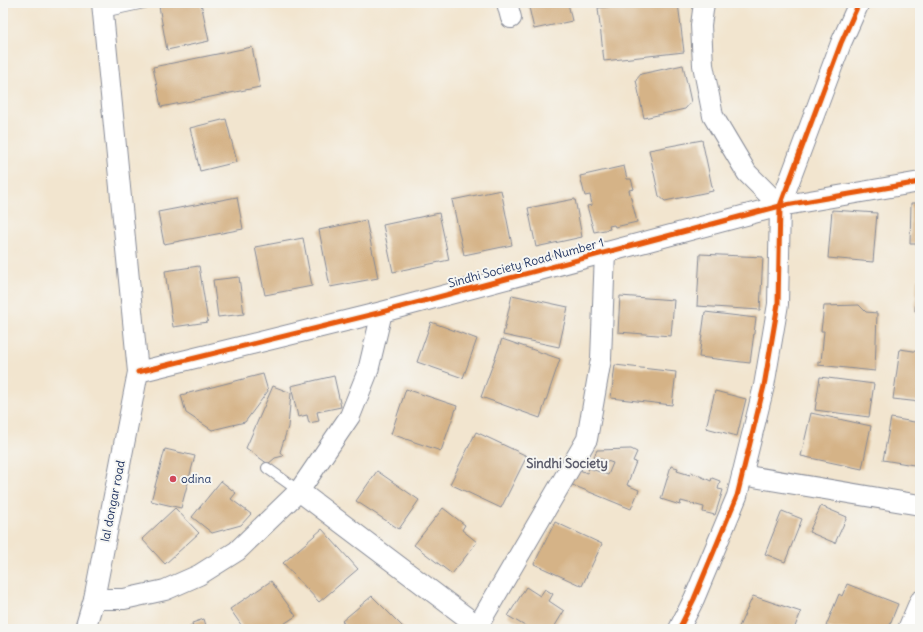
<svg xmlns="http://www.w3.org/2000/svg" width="923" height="632" font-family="Delius,sans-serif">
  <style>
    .building { fill: #d5b387 }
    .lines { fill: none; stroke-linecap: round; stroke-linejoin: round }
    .lane-casing { stroke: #868a96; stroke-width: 12 }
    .street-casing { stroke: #868a96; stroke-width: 22 }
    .lane { stroke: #fff; stroke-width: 10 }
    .street { stroke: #fff; stroke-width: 20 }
    .cycleway-casing { stroke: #f6f6f2; stroke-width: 8 }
    .cycleway { stroke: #e8590c; stroke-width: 5 }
    .poi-dot { fill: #d1495b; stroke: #f6f6f2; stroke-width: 1.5 }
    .labels { text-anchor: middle; stroke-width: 4; stroke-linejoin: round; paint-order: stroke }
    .street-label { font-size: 12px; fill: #1b2f5e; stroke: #f6f6f2 }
    .poi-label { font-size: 12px; fill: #1b2f5e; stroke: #f6f6f2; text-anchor: start }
    .neighbourhood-label { font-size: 13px; font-weight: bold; fill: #5c5d6c; stroke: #f6f6f2 }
  </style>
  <rect width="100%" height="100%" fill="#f6f6f2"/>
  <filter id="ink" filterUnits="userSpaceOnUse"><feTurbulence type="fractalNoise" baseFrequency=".025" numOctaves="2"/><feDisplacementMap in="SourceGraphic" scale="8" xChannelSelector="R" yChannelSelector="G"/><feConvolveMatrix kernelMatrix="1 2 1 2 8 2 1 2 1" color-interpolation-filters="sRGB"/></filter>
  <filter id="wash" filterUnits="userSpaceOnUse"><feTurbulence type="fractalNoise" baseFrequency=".012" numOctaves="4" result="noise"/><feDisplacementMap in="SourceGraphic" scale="16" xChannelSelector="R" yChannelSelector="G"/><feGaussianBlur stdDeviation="0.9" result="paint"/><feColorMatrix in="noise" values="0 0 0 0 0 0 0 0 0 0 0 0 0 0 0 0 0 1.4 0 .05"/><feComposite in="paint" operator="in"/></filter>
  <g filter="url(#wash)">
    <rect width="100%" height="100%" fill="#f2e5cf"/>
    <g id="blocks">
      <g class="building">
        <path d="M 174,3 L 201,3 L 209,41 L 167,50 L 159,6 Z"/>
        <path d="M 528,3 L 568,3 L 572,21 L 534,29 Z"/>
        <path d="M 641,3 L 678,3 L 684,52 L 604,61 L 598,8 Z"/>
        <path d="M 252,47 L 260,87 L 161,107 L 153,67 Z"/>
        <path d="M 683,65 L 691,102 L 685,109 L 644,118 L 636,80 L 641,74 Z"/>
        <path d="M 226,119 L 237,162 L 200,171 L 190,128 Z"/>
        <path d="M 702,140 L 713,191 L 665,201 L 659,196 L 649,150 Z"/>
        <path d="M 624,166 L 627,179 L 631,179 L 634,189 L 629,190 L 637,222 L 615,227 L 614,225 L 609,226 L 610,229 L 594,232 L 587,206 L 592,205 L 590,195 L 585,196 L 580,176 Z"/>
        <path d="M 501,190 L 512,245 L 464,255 L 452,200 Z"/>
        <path d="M 237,197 L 243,229 L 164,244 L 158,212 Z"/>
        <path d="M 575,199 L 582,237 L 536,247 L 528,208 Z"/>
        <path d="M 911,203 L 920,203 L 920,244 L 910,244 Z"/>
        <path d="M 832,210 L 877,213 L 873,262 L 828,258 Z"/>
        <path d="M 439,213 L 449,260 L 393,272 L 383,225 Z"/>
        <path d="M 366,220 L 378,278 L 330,287 L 319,230 Z"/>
        <path d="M 303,238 L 312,286 L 265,295 L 255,247 Z"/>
        <path d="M 700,254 L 763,257 L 760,310 L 697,306 Z"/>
        <path d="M 199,266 L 208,322 L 173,327 L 165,271 Z"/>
        <path d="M 239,277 L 244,314 L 218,317 L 213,280 Z"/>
        <path d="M 917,279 L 920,279 L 920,312 L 915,311 Z"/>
        <path d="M 512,295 L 568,307 L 559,347 L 503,335 Z"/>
        <path d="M 620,296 L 674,300 L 671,336 L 618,332 Z"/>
        <path d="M 859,305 L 866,312 L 877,313 L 875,371 L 818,365 L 818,361 L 821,362 L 824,331 L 821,331 L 824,306 Z"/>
        <path d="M 705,312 L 756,318 L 750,363 L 699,357 Z"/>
        <path d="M 431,322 L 477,339 L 463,378 L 417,362 Z"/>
        <path d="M 502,339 L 560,359 L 540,418 L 481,397 Z"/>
        <path d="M 900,349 L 920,352 L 920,402 L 893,399 Z"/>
        <path d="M 615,365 L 676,372 L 672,405 L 611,398 Z"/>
        <path d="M 263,374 L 268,391 L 245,422 L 212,430 L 186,413 L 181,395 Z"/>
        <path d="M 334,376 L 341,407 L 317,412 L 319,421 L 309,423 L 307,415 L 298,417 L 291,386 Z"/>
        <path d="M 820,377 L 874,384 L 869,417 L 815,410 Z"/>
        <path d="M 273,386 L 291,393 L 288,427 L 280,452 L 283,456 L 275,458 L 268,464 L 246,448 Z"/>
        <path d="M 406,389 L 457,406 L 441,451 L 391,434 Z"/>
        <path d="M 715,391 L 746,399 L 737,436 L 706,428 Z"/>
        <path d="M 811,413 L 871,426 L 862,469 L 801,456 Z"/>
        <path d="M 891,418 L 920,423 L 920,466 L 883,460 Z"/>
        <path d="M 476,432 L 527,456 L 501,508 L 450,484 Z"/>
        <path d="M 165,449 L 195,456 L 181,508 L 151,501 Z"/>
        <path d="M 631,449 L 637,452 L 633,461 L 636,462 L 627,485 L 639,490 L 631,509 L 570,484 L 577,469 L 587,473 L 589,468 L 608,475 L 613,463 L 598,458 L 597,460 L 593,459 L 597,450 Z"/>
        <path d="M 671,466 L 678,468 L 677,471 L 690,475 L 691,472 L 711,481 L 712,478 L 720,481 L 718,489 L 723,490 L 715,515 L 703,512 L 704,507 L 681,501 L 680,505 L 661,499 Z"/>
        <path d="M 377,471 L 419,500 L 399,529 L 356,501 Z"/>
        <path d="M 221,481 L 236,493 L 231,499 L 251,514 L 241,525 L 212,533 L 192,517 Z"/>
        <path d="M 821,506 L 847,517 L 835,543 L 809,532 Z"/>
        <path d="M 175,508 L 199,533 L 165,564 L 142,539 Z"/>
        <path d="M 443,508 L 465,525 L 462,530 L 477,542 L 452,574 L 414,545 Z"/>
        <path d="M 782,511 L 802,519 L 785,562 L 765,554 Z"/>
        <path d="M 555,522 L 602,544 L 582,586 L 534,564 Z"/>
        <path d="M 322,529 L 358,569 L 319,602 L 283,563 Z"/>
        <path d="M 271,581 L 296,616 L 276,629 L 244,629 L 230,609 Z"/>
        <path d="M 847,584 L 898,604 L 888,629 L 833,629 L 826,626 L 839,594 L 842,596 Z"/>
        <path d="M 526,587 L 540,596 L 545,589 L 553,594 L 549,601 L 564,611 L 553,629 L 530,629 L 508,616 Z"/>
        <path d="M 372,596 L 405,629 L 349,629 L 342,621 Z"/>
        <path d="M 753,596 L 801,612 L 794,629 L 738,629 Z"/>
        <path d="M 204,619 L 207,629 L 184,629 L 193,626 L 192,623 Z"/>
      </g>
    </g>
  </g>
  <g filter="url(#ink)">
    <use href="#blocks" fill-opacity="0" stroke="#868a96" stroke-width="1"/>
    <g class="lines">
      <g class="lane-casing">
        <g id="lane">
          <path d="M 103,12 L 144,3"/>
          <path d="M 267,468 L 299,491"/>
        </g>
      </g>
      <g class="street-casing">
        <g id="street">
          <path d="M 507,3 L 511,18"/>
          <path d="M 704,3 L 701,25 L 703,65 L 713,116 L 747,173 L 780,206"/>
          <path d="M 138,372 L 382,312 L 780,206 L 920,182"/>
          <path d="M 742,475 L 920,505"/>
          <path d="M 299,491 L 482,629"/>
          <path d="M 94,599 L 124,599 L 165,590 L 199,575 L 237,551 L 299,491 L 350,416 L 368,371 L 382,312"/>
          <path d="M 85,629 L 94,599 L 138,372 L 102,3"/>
          <path d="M 476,629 L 587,439 L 601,359 L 605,252"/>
          <path d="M 679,629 L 694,599 L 737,496 L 764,386 L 778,304 L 780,206 L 841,43 L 859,3"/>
          <path d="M 908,629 L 920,601"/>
        </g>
      </g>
      <use href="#lane" class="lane"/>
      <use href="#street" class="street"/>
      <g class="cycleway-casing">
        <g id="cycleway">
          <path d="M 138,372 L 382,312 L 780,206 L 920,182"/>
          <path d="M 679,629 L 694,599 L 737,496 L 764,386 L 778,304 L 780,206 L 841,43 L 859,3"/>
        </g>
      </g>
      <use href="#cycleway" class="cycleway"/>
    </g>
  </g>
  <circle class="poi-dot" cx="173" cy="479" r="4"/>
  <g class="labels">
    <g class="street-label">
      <text transform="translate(526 263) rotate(-15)" y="4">Sindhi Society Road Number 1</text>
      <text transform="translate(113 501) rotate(-79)" y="4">lal dongar road</text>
    </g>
    <g class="poi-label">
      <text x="181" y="483">odina</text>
    </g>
    <g class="neighbourhood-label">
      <text x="567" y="468">Sindhi Society</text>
    </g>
  </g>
  <rect width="923" height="632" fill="none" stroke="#f6f6f2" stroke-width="16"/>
</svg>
